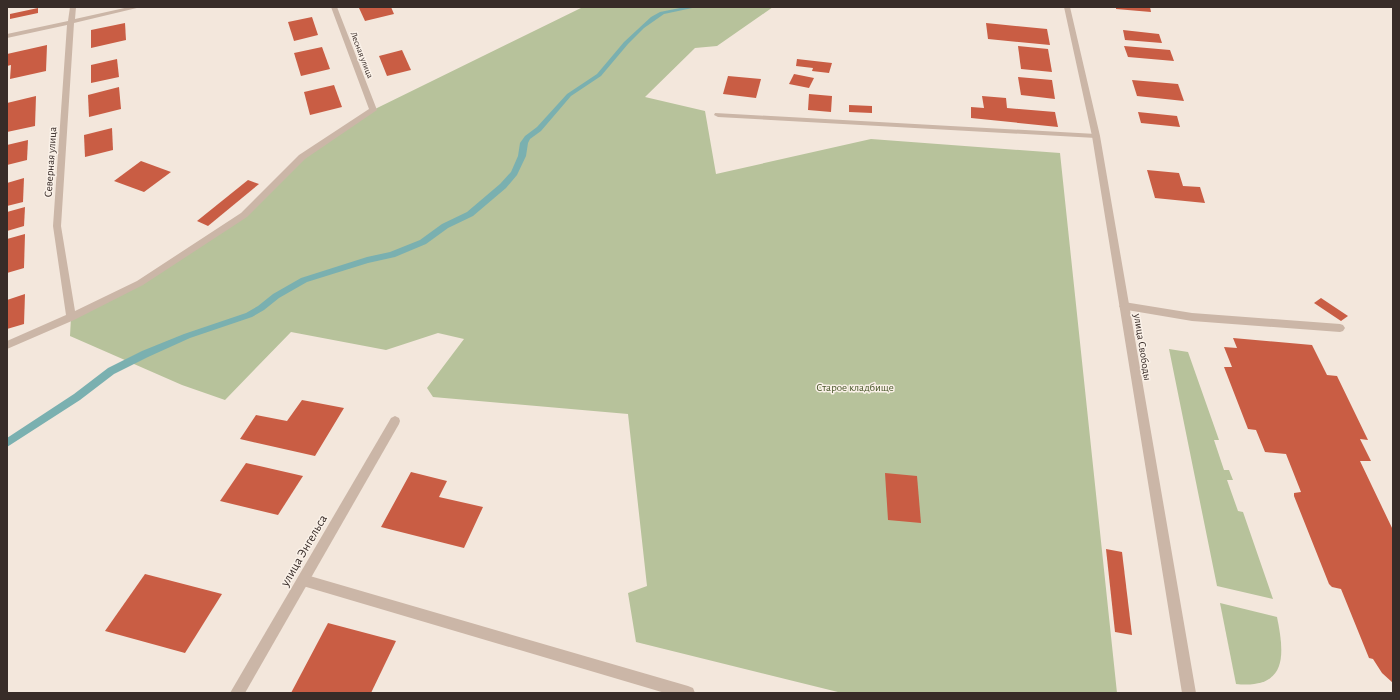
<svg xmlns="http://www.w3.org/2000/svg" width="1400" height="700" font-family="'Alegreya Sans',sans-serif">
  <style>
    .green { fill: #b7c29b }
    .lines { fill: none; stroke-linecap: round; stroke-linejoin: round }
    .stream { fill: #7ab0b0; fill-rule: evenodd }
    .building { fill: #c95d44 }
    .service { fill: #cbb6a7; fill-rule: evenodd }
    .minor { fill: #cbb6a7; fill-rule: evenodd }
    .labels { text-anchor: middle; stroke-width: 3; stroke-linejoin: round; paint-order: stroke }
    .far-street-label { font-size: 9px; fill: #382c28; stroke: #faf1e8 }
    .street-label { font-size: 11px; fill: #382c28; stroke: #faf1e8 }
    .park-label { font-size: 11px; fill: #49562b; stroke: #faf1e8 }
    .near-street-label { font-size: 13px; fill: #382c28; stroke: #faf1e8 }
  </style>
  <rect width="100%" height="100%" fill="#f3e7dc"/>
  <g class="green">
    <path d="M 583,7 L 773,7 L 717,46 L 695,48 L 645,97 L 705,111 L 716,174 L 871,139 L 1060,153 L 1117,693 L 842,693 L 636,642 L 628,593 L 647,586 L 628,414 L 433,397 L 427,388 L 464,339 L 438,333 L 386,350 L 291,332 L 225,400 L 182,385 L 70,336 L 71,317 L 140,283 L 244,215 L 302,157 L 373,110 Z"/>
    <path d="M 1169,349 L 1188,352 L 1219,440 L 1214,440 L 1224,470 L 1229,470 L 1233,480 L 1227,480 L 1238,511 L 1243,512 L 1273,599 L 1217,586 Z"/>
    <path d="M 1220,603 L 1277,617 C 1285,656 1287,689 1236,684 Z"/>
  </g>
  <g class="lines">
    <path class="stream" d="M 685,7 L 697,7 L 664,14 L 644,28 L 628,44 L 601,76 L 571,96 L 541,131 L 530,139 L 528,143 L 526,156 L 517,175 L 506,188 L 473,216 L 448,228 L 426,244 L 395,257 L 368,263 L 307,282 L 279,298 L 264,310 L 252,317 L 190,338 L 148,357 L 114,374 L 80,400 L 7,447 L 7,438 L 74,394 L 108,368 L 142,351 L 184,334 L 246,313 L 258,306 L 273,294 L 301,278 L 367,257 L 390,252 L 420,240 L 442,224 L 467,212 L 500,184 L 511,172 L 518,156 L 520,143 L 525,136 L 537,127 L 567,94 L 597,74 L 624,42 L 651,17 L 660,12 Z"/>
  </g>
  <g class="building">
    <path d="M 365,7 L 391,7 L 394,14 L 365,21 L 359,8 Z"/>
    <path d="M 1116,7 L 1150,7 L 1151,12 L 1116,9 Z"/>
    <path d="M 38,8 L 38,13 L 10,19 L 10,14 Z"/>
    <path d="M 312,17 L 318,35 L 294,41 L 288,22 Z"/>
    <path d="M 125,23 L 126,40 L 91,48 L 91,30 Z"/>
    <path d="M 986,23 L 1047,29 L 1050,45 L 988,39 Z"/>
    <path d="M 1123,30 L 1159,34 L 1162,43 L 1125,40 Z"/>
    <path d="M 47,45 L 46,71 L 10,79 L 11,65 L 7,66 L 7,54 Z"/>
    <path d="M 1018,46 L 1048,49 L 1052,72 L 1021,69 Z"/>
    <path d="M 1124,46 L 1170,50 L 1174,61 L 1128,57 Z"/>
    <path d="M 322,47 L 330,69 L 301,76 L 294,53 Z"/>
    <path d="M 402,50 L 411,70 L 387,76 L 379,56 Z"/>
    <path d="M 117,59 L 119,77 L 91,83 L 91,65 Z"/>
    <path d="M 797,59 L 832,63 L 829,73 L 812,71 L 813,68 L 796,66 Z"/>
    <path d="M 794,74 L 814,78 L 809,88 L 789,84 Z"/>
    <path d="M 728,76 L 761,79 L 756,98 L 723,94 Z"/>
    <path d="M 1018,77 L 1052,80 L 1055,99 L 1021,95 Z"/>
    <path d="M 1132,80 L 1178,84 L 1184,101 L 1137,96 Z"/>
    <path d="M 334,85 L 342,107 L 310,115 L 304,92 Z"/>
    <path d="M 119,87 L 121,109 L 89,117 L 88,95 Z"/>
    <path d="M 809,94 L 832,96 L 831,112 L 808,110 Z"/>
    <path d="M 36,96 L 35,126 L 7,132 L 7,103 Z"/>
    <path d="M 982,96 L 1006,98 L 1007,108 L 1055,112 L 1058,127 L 971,118 L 971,107 L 984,108 Z"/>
    <path d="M 849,105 L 872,106 L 872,113 L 849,112 Z"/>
    <path d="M 1138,112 L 1177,116 L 1180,127 L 1141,123 Z"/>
    <path d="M 112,128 L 113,150 L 85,157 L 84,135 Z"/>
    <path d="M 28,140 L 27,160 L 7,165 L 7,145 Z"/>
    <path d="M 141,161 L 171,172 L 144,192 L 114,181 Z"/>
    <path d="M 1147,170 L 1179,173 L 1183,186 L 1200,187 L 1205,203 L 1155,198 Z"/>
    <path d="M 24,178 L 23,202 L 7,206 L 7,183 Z"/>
    <path d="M 248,180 L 259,184 L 208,226 L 197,221 Z"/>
    <path d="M 25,207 L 24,226 L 7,231 L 7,212 Z"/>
    <path d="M 25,234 L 24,268 L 7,273 L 7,239 Z"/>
    <path d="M 25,294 L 24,324 L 7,329 L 7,300 Z"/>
    <path d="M 1321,298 L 1348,316 L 1341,321 L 1314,303 Z"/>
    <path d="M 1233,338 L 1312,345 L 1327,375 L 1337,376 L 1368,440 L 1360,439 L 1371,461 L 1360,461 L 1393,530 L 1393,683 L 1382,673 L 1373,659 L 1369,658 L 1341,589 L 1332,587 L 1329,584 L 1294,496 L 1294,493 L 1301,492 L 1286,454 L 1265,452 L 1256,430 L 1248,429 L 1224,367 L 1232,367 L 1224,347 L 1237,348 Z"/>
    <path d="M 302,400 L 344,408 L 315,456 L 240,439 L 256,415 L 287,421 Z"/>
    <path d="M 246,463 L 303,476 L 278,515 L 220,501 Z"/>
    <path d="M 411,472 L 447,481 L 439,497 L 483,507 L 464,548 L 381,527 Z"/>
    <path d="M 885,473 L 917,476 L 921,523 L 888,520 Z"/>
    <path d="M 1106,549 L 1122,552 L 1132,635 L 1115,632 Z"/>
    <path d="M 145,574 L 222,594 L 185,653 L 105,631 Z"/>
    <path d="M 328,623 L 396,641 L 371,693 L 291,693 Z"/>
  </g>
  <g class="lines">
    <g class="service">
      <path d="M 715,113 L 1096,134 L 1100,136 L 1096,138 L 718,117 L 714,115 Z"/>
      <path d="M 1124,302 L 1192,313 L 1340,324 L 1343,325 L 1345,328 L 1343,331 L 1340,332 L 1192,321 L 1121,309 L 1119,306 Z"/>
      <path d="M 303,574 L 688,686 L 693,688 L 695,693 L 665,693 L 303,586 L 299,584 L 297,580 L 299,576 Z"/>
    </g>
    <g class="minor">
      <path d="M 70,7 L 76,7 L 75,19 L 129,7 L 141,7 L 74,23 L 61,226 L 75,311 L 137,281 L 241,213 L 299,155 L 369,109 L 331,7 L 337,7 L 377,110 L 305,159 L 247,217 L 143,285 L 74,320 L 7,349 L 7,341 L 66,315 L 53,226 L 67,25 L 7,38 L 7,34 L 68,21 Z"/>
      <path d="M 1064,7 L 1070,7 L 1100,136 L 1196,693 L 1182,693 L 1092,136 Z"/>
      <path d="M 395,416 L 399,418 L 400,421 L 399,424 L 245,693 L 230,693 L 391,418 Z"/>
    </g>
  </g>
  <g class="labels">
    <g class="far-street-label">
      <text transform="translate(362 55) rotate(69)" y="3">Лесная улица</text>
    </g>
    <g class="street-label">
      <text transform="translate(50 162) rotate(-86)" y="4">Северная улица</text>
      <text transform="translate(1143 347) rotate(81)" y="4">улица Свободы</text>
    </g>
    <g class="park-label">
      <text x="855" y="391">Старое кладбище</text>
    </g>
    <g class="near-street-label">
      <text transform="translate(303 550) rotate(-60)" y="5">улица Энгельса</text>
    </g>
  </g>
  <rect width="1400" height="700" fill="none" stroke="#382c28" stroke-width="16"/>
</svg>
